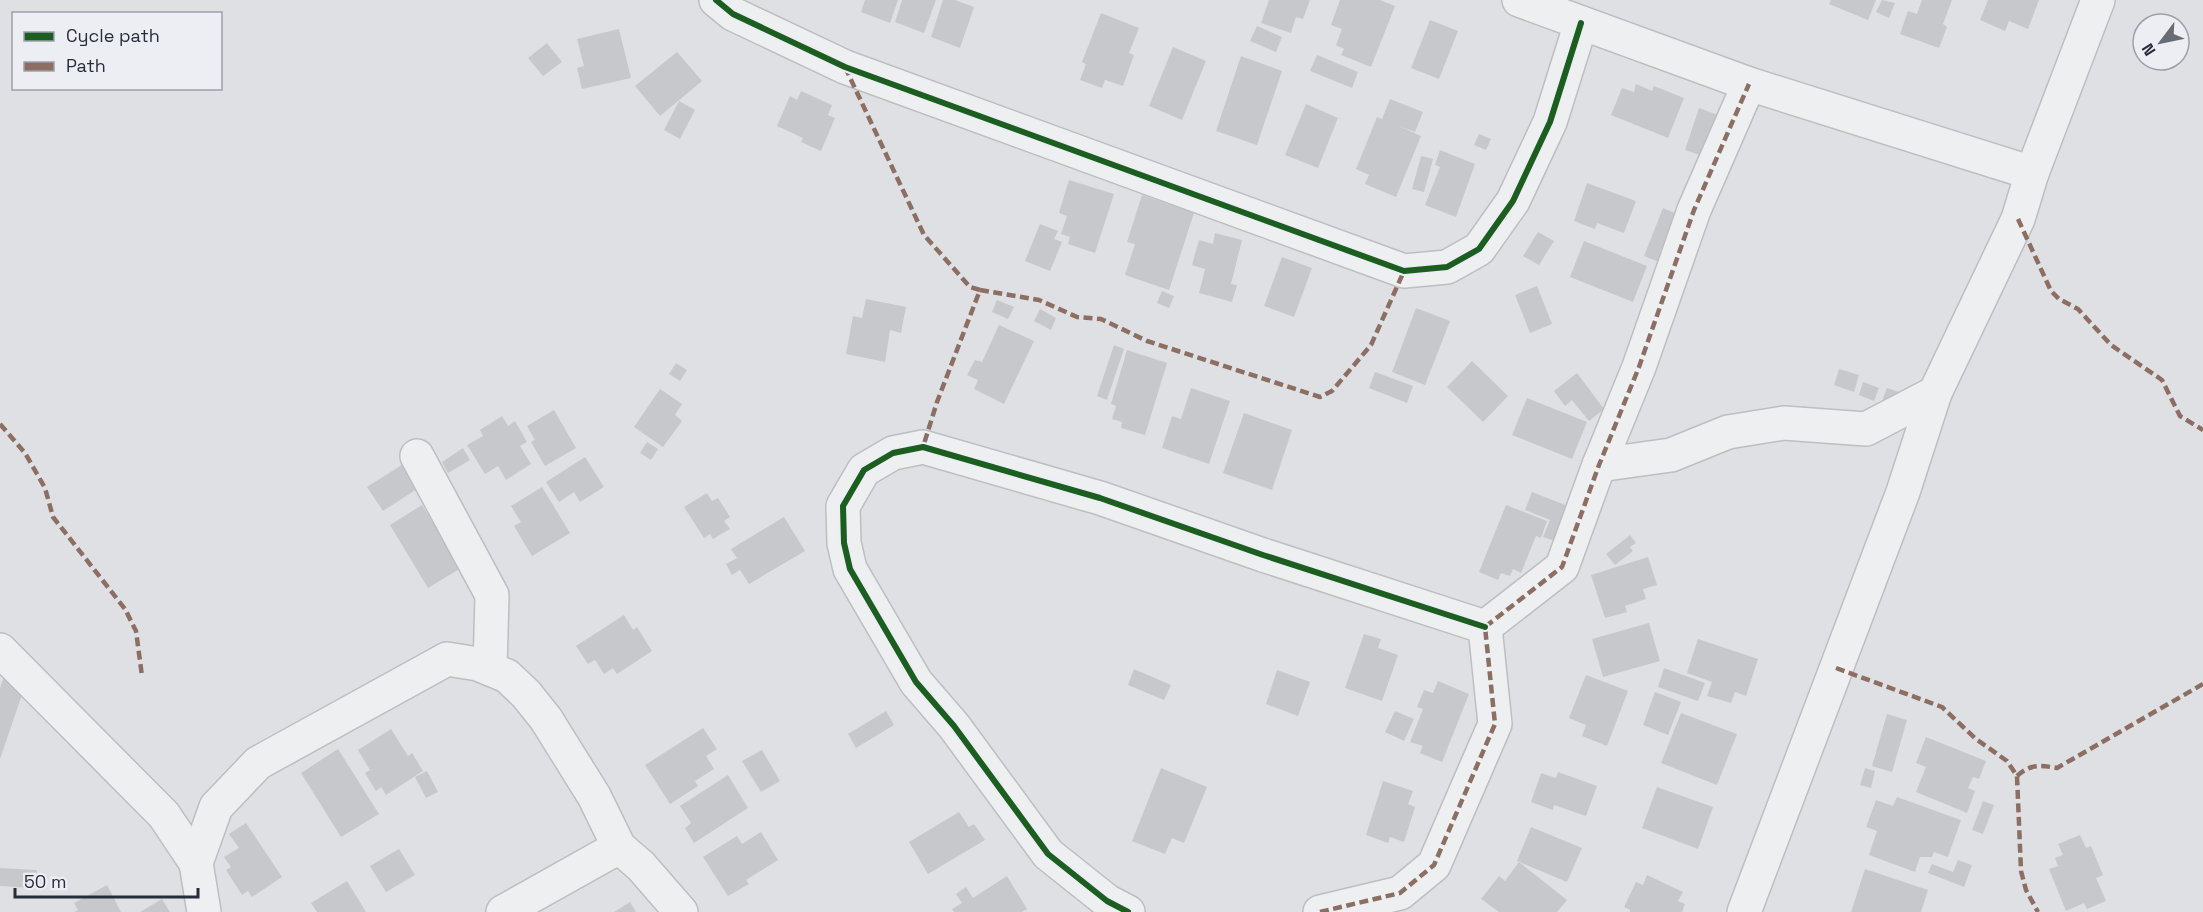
<svg xmlns="http://www.w3.org/2000/svg" width="2203" height="912" font-family="'Space Grotesk',sans-serif">
  <style>
    .building { fill: #c7c8cc }
    .lines { fill: none; stroke-linecap: round; stroke-linejoin: round }
    .minor-casing { stroke: #bdbec2; stroke-width: 36 }
    .minor { stroke: #eeeff1; stroke-width: 33 }
    .quiet { stroke: #8d6e63; stroke-width: 4.5; stroke-dasharray: 9 4.5; stroke-linecap: butt }
    .cycleway-casing { stroke: #eceef4; stroke-width: 10 }
    .cycleway { stroke: #1b5e20; stroke-width: 6 }
  </style>
  <rect width="100%" height="100%" fill="#dfe0e4"/>
  <g class="building">
    <path d="M 865,0 L 898,0 L 890,23 L 861,12 Z"/>
    <path d="M 902,0 L 936,0 L 924,33 L 895,22 Z"/>
    <path d="M 943,0 L 955,0 L 974,7 L 960,48 L 931,37 Z"/>
    <path d="M 1269,0 L 1310,0 L 1303,19 L 1296,17 L 1291,33 L 1261,23 Z"/>
    <path d="M 1340,0 L 1380,0 L 1395,6 L 1371,67 L 1341,55 L 1344,49 L 1336,45 L 1342,29 L 1331,25 Z"/>
    <path d="M 1831,0 L 1876,0 L 1868,20 L 1829,4 Z"/>
    <path d="M 1882,0 L 1895,3 L 1889,18 L 1876,12 Z"/>
    <path d="M 1922,0 L 1952,0 L 1943,24 L 1947,27 L 1939,48 L 1900,34 L 1908,11 L 1917,14 Z"/>
    <path d="M 1988,0 L 2039,0 L 2028,29 L 2009,21 L 2005,31 L 1980,20 Z"/>
    <path d="M 1101,13 L 1139,28 L 1129,53 L 1134,55 L 1123,86 L 1105,80 L 1102,88 L 1080,80 L 1086,64 L 1082,62 Z"/>
    <path d="M 1430,20 L 1458,31 L 1439,79 L 1411,68 Z"/>
    <path d="M 1257,26 L 1282,37 L 1276,52 L 1250,41 Z"/>
    <path d="M 619,29 L 631,78 L 582,89 L 577,68 L 584,66 L 577,39 Z"/>
    <path d="M 547,43 L 562,62 L 543,76 L 528,58 Z"/>
    <path d="M 1173,47 L 1206,61 L 1182,120 L 1149,106 Z"/>
    <path d="M 677,52 L 702,81 L 660,116 L 635,86 Z"/>
    <path d="M 1317,55 L 1358,72 L 1352,88 L 1310,71 Z"/>
    <path d="M 1241,56 L 1282,71 L 1257,145 L 1216,131 Z"/>
    <path d="M 1636,84 L 1652,91 L 1654,86 L 1684,98 L 1668,138 L 1611,115 L 1622,88 L 1634,92 Z"/>
    <path d="M 801,91 L 832,105 L 828,115 L 835,118 L 821,151 L 801,142 L 803,138 L 777,126 L 790,96 L 797,100 Z"/>
    <path d="M 1390,99 L 1423,112 L 1415,132 L 1399,126 L 1421,136 L 1396,197 L 1365,184 L 1369,175 L 1356,169 L 1377,117 L 1382,119 Z"/>
    <path d="M 679,101 L 695,110 L 680,139 L 664,130 Z"/>
    <path d="M 1306,104 L 1338,118 L 1318,168 L 1285,155 Z"/>
    <path d="M 1699,108 L 1718,115 L 1703,156 L 1685,150 Z"/>
    <path d="M 1479,134 L 1491,139 L 1486,150 L 1474,145 Z"/>
    <path d="M 1440,150 L 1475,164 L 1456,217 L 1425,205 L 1440,167 L 1435,165 Z"/>
    <path d="M 1421,156 L 1433,159 L 1424,192 L 1412,189 Z"/>
    <path d="M 1069,180 L 1114,194 L 1095,253 L 1068,244 L 1070,237 L 1061,234 L 1067,216 L 1059,213 Z"/>
    <path d="M 1587,183 L 1636,201 L 1624,233 L 1597,223 L 1595,229 L 1574,221 Z"/>
    <path d="M 1142,195 L 1194,213 L 1169,290 L 1125,275 L 1135,244 L 1127,242 Z"/>
    <path d="M 1663,208 L 1677,214 L 1659,262 L 1644,256 Z"/>
    <path d="M 1040,224 L 1058,231 L 1054,239 L 1062,242 L 1050,271 L 1025,261 Z"/>
    <path d="M 1538,232 L 1554,241 L 1539,265 L 1523,256 Z"/>
    <path d="M 1215,233 L 1242,240 L 1231,284 L 1237,285 L 1232,302 L 1199,293 L 1205,269 L 1192,265 L 1199,240 L 1213,244 Z"/>
    <path d="M 1584,241 L 1647,266 L 1633,302 L 1570,277 Z"/>
    <path d="M 1282,257 L 1312,268 L 1294,317 L 1264,306 Z"/>
    <path d="M 1537,286 L 1552,324 L 1530,333 L 1515,295 Z"/>
    <path d="M 1162,291 L 1174,296 L 1169,308 L 1157,303 Z"/>
    <path d="M 866,299 L 906,307 L 901,333 L 890,330 L 885,362 L 846,354 L 853,316 L 862,318 Z"/>
    <path d="M 997,300 L 1014,307 L 1008,319 L 992,312 Z"/>
    <path d="M 1416,308 L 1450,321 L 1425,385 L 1392,372 Z"/>
    <path d="M 1040,309 L 1056,318 L 1051,330 L 1034,321 Z"/>
    <path d="M 999,325 L 1034,341 L 1004,404 L 974,389 L 978,380 L 967,375 L 975,360 L 982,362 Z"/>
    <path d="M 1114,345 L 1124,349 L 1107,400 L 1097,396 Z"/>
    <path d="M 1127,350 L 1167,363 L 1145,435 L 1121,428 L 1122,422 L 1112,419 L 1116,406 L 1111,404 Z"/>
    <path d="M 1472,361 L 1508,396 L 1483,422 L 1447,387 Z"/>
    <path d="M 676,363 L 687,370 L 680,381 L 669,374 Z"/>
    <path d="M 1839,369 L 1859,375 L 1854,392 L 1834,385 Z"/>
    <path d="M 1375,372 L 1413,386 L 1407,403 L 1369,388 Z"/>
    <path d="M 1577,373 L 1604,409 L 1589,421 L 1572,400 L 1565,406 L 1554,391 Z"/>
    <path d="M 1863,382 L 1879,388 L 1874,401 L 1859,395 Z"/>
    <path d="M 1191,388 L 1230,401 L 1209,464 L 1162,448 L 1172,416 L 1181,419 Z"/>
    <path d="M 1887,388 L 1899,392 L 1895,405 L 1882,401 Z"/>
    <path d="M 660,389 L 682,404 L 675,415 L 682,421 L 663,447 L 634,427 Z"/>
    <path d="M 1527,398 L 1587,422 L 1572,459 L 1512,435 Z"/>
    <path d="M 554,410 L 576,448 L 545,466 L 531,442 L 535,440 L 527,426 Z"/>
    <path d="M 1244,413 L 1292,430 L 1272,490 L 1223,473 Z"/>
    <path d="M 502,416 L 508,426 L 515,421 L 527,442 L 520,446 L 531,464 L 506,480 L 498,466 L 485,474 L 467,445 L 483,436 L 480,430 Z"/>
    <path d="M 647,442 L 658,449 L 651,460 L 640,453 Z"/>
    <path d="M 463,448 L 470,460 L 448,473 L 442,462 Z"/>
    <path d="M 585,457 L 604,487 L 580,502 L 574,492 L 559,502 L 546,482 Z"/>
    <path d="M 408,461 L 423,485 L 383,511 L 367,487 Z"/>
    <path d="M 542,487 L 570,533 L 532,556 L 514,526 L 521,522 L 511,506 Z"/>
    <path d="M 1532,492 L 1568,506 L 1555,541 L 1543,537 L 1550,520 L 1525,510 Z"/>
    <path d="M 707,493 L 712,501 L 718,498 L 730,517 L 724,521 L 730,529 L 713,539 L 710,534 L 704,538 L 684,507 Z"/>
    <path d="M 422,505 L 461,568 L 428,588 L 390,525 Z"/>
    <path d="M 1506,505 L 1547,521 L 1541,538 L 1536,536 L 1521,573 L 1513,569 L 1510,576 L 1501,573 L 1498,580 L 1479,572 Z"/>
    <path d="M 784,517 L 805,551 L 749,584 L 740,570 L 732,575 L 726,564 L 737,558 L 731,549 Z"/>
    <path d="M 1630,535 L 1636,543 L 1630,547 L 1633,551 L 1615,565 L 1606,554 Z"/>
    <path d="M 1648,557 L 1657,585 L 1643,589 L 1646,599 L 1625,606 L 1627,612 L 1605,618 L 1591,575 Z"/>
    <path d="M 624,615 L 633,630 L 637,627 L 652,651 L 617,674 L 613,668 L 604,674 L 595,660 L 588,664 L 576,646 Z"/>
    <path d="M 1649,623 L 1660,661 L 1603,677 L 1592,639 Z"/>
    <path d="M 1364,634 L 1381,639 L 1378,648 L 1398,655 L 1382,701 L 1345,688 Z"/>
    <path d="M 1698,639 L 1758,659 L 1746,696 L 1735,692 L 1731,703 L 1707,696 L 1712,682 L 1687,673 Z"/>
    <path d="M 1664,668 L 1705,683 L 1698,701 L 1658,687 Z"/>
    <path d="M 1134,669 L 1171,685 L 1164,700 L 1128,685 Z"/>
    <path d="M 1277,670 L 1310,682 L 1298,716 L 1266,704 Z"/>
    <path d="M 1586,675 L 1628,691 L 1607,746 L 1582,736 L 1586,725 L 1569,718 Z"/>
    <path d="M 3,679 L 25,686 L 0,759 L 0,688 Z"/>
    <path d="M 1438,681 L 1469,694 L 1442,762 L 1420,753 L 1423,746 L 1410,742 L 1423,709 L 1417,707 L 1424,690 L 1433,693 Z"/>
    <path d="M 1655,692 L 1681,702 L 1668,735 L 1643,725 Z"/>
    <path d="M 886,711 L 894,725 L 856,748 L 848,734 Z"/>
    <path d="M 1395,711 L 1414,719 L 1404,741 L 1385,732 Z"/>
    <path d="M 1681,713 L 1737,734 L 1717,785 L 1661,763 Z"/>
    <path d="M 1887,714 L 1907,720 L 1892,772 L 1872,766 Z"/>
    <path d="M 703,728 L 717,749 L 706,756 L 714,769 L 695,781 L 698,786 L 670,804 L 645,765 Z"/>
    <path d="M 391,729 L 408,756 L 412,753 L 423,771 L 386,795 L 381,787 L 376,791 L 365,773 L 370,770 L 358,750 Z"/>
    <path d="M 1926,737 L 1986,761 L 1979,779 L 1973,777 L 1968,788 L 1975,791 L 1967,813 L 1916,792 L 1926,767 L 1916,763 Z"/>
    <path d="M 338,749 L 379,814 L 341,837 L 301,773 Z"/>
    <path d="M 762,750 L 780,781 L 761,792 L 742,761 Z"/>
    <path d="M 1161,768 L 1207,787 L 1184,843 L 1172,838 L 1165,854 L 1132,841 Z"/>
    <path d="M 1865,768 L 1875,771 L 1871,788 L 1860,785 Z"/>
    <path d="M 427,771 L 438,792 L 426,798 L 415,777 Z"/>
    <path d="M 1558,772 L 1597,786 L 1586,816 L 1554,805 L 1553,810 L 1531,802 L 1541,773 L 1556,778 Z"/>
    <path d="M 728,775 L 748,808 L 694,843 L 685,828 L 691,823 L 680,806 Z"/>
    <path d="M 1383,781 L 1413,791 L 1408,804 L 1415,807 L 1404,842 L 1390,837 L 1388,843 L 1366,835 Z"/>
    <path d="M 1657,787 L 1713,807 L 1698,849 L 1642,828 Z"/>
    <path d="M 1897,797 L 1961,820 L 1948,857 L 1934,852 L 1932,857 L 1920,857 L 1915,872 L 1869,855 L 1877,831 L 1866,827 L 1876,800 L 1893,806 Z"/>
    <path d="M 1983,801 L 1994,805 L 1983,834 L 1972,830 Z"/>
    <path d="M 959,812 L 969,827 L 974,824 L 985,840 L 928,874 L 909,842 Z"/>
    <path d="M 246,823 L 282,877 L 252,897 L 248,891 L 242,895 L 226,870 L 231,867 L 224,857 L 239,848 L 229,834 Z"/>
    <path d="M 1531,827 L 1582,848 L 1567,882 L 1517,861 Z"/>
    <path d="M 761,832 L 778,860 L 746,880 L 749,884 L 728,896 L 703,857 L 737,836 L 742,844 Z"/>
    <path d="M 2080,835 L 2086,848 L 2091,846 L 2103,875 L 2096,878 L 2106,901 L 2087,909 L 2084,903 L 2066,911 L 2049,869 L 2058,866 L 2055,858 L 2063,855 L 2058,844 Z"/>
    <path d="M 399,849 L 415,875 L 386,892 L 370,866 Z"/>
    <path d="M 1958,860 L 1972,865 L 1964,887 L 1928,873 L 1932,864 L 1953,872 Z"/>
    <path d="M 1519,862 L 1567,900 L 1557,912 L 1499,912 L 1481,899 L 1499,876 L 1505,881 Z"/>
    <path d="M 0,868 L 37,870 L 36,888 L 0,886 Z"/>
    <path d="M 1865,869 L 1928,890 L 1921,912 L 1851,912 Z"/>
    <path d="M 1647,875 L 1683,892 L 1678,901 L 1685,904 L 1682,912 L 1630,912 L 1630,910 L 1624,907 L 1636,882 L 1643,885 Z"/>
    <path d="M 1007,876 L 1027,909 L 1022,912 L 954,912 L 952,909 L 962,903 L 956,894 L 966,887 L 973,898 Z"/>
    <path d="M 347,881 L 366,912 L 317,912 L 311,903 Z"/>
    <path d="M 107,885 L 121,912 L 74,912 L 78,910 L 74,903 Z"/>
    <path d="M 162,899 L 170,912 L 140,912 Z"/>
    <path d="M 630,902 L 636,912 L 614,912 Z"/>
  </g>
  <g class="lines">
    <g class="minor-casing">
      <g id="minor">
        <path d="M 716,0 L 733,14 L 845,67 L 1404,271 L 1447,267 L 1479,249 L 1513,201 L 1550,122 L 1581,23"/>
        <path d="M 1519,0 L 1749,84 L 2032,173"/>
        <path d="M 417,456 L 492,595 L 490,669"/>
        <path d="M 1599,465 L 1671,455 L 1728,432 L 1784,423 L 1866,429 L 1935,393"/>
        <path d="M 0,650 L 164,815 L 196,863"/>
        <path d="M 204,912 L 196,863 L 216,807 L 258,763 L 447,659 L 478,664 L 507,676 L 526,694 L 546,719 L 594,796 L 619,847 L 641,866 L 681,912"/>
        <path d="M 503,912 L 619,847"/>
        <path d="M 1128,912 L 1107,901 L 1048,854 L 954,726 L 916,682 L 850,569 L 844,543 L 843,506 L 864,470 L 893,453 L 923,447 L 1100,498 L 1263,555 L 1485,627"/>
        <path d="M 1320,912 L 1400,893 L 1434,865 L 1495,724 L 1485,627 L 1562,567 L 1599,465 L 1639,367 L 1694,210 L 1749,84"/>
        <path d="M 1744,912 L 1903,492 L 1935,393 L 2018,219 L 2032,173 L 2098,0"/>
      </g>
    </g>
    <use href="#minor" class="minor"/>
    <g class="quiet">
      <path d="M 845,67 L 924,235 L 970,287 L 980,290 L 937,402 L 923,447"/>
      <path d="M 2018,219 L 2051,291 L 2059,299 L 2078,309 L 2111,345 L 2162,380 L 2180,416 L 2203,430"/>
      <path d="M 980,290 L 1039,300 L 1077,317 L 1101,319 L 1147,341 L 1320,397 L 1332,391 L 1371,345 L 1404,271"/>
      <path d="M 0,424 L 25,453 L 45,488 L 53,517 L 125,609 L 136,631 L 142,676"/>
      <path d="M 1836,668 L 1942,707 L 1976,739 L 2007,761 L 2017,776 L 2021,871 L 2026,890 L 2038,912"/>
      <path d="M 2017,776 C 2030,764 2040,765 2057,768 L 2203,684"/>
      <path d="M 1320,912 L 1400,893 L 1434,865 L 1495,724 L 1485,627 L 1562,567 L 1599,465 L 1639,367 L 1694,210 L 1749,84"/>
    </g>
    <g class="cycleway-casing">
      <g id="cycleway">
        <path d="M 716,0 L 733,14 L 845,67 L 1404,271 L 1447,267 L 1479,249 L 1513,201 L 1550,122 L 1581,23"/>
        <path d="M 1128,912 L 1107,901 L 1048,854 L 954,726 L 916,682 L 850,569 L 844,543 L 843,506 L 864,470 L 893,453 L 923,447 L 1100,498 L 1263,555 L 1485,627"/>
      </g>
    </g>
    <use href="#cycleway" class="cycleway"/>
  </g>
  <rect x="12" y="12" width="210" height="78" fill="#eceef4" stroke="#9da0aa" stroke-width="1.5"/>
  <rect x="24" y="32" width="30" height="9" fill="#1b5e20" stroke="#9da0aa" stroke-width="1.5"/>
  <text x="66" y="42" font-size="18" fill="#272c3b">Cycle path</text>
  <rect x="24" y="62" width="30" height="9" fill="#8d6e63" stroke="#9da0aa" stroke-width="1.5"/>
  <text x="66" y="72" font-size="18" fill="#272c3b">Path</text>
  <g transform="translate(2161 42) rotate(238)"><circle r="28" fill="#eceef4" stroke="#9da0aa" stroke-width="1.5"/>
  <path d="M0-4.5L10 22L0 15L-10 22Z" fill="#676b76"/>
  <text y="-9" font-size="16" font-weight="bold" text-anchor="middle" fill="#272c3b">N</text>
  </g>
  <path d="M15 888v9h183v-9" fill="none" stroke="#272c3b" stroke-width="3"/>
  <text x="24" y="888" font-size="18" fill="#272c3b" stroke="#eceef4" stroke-width="4.5" paint-order="stroke">50 m</text>
</svg>
